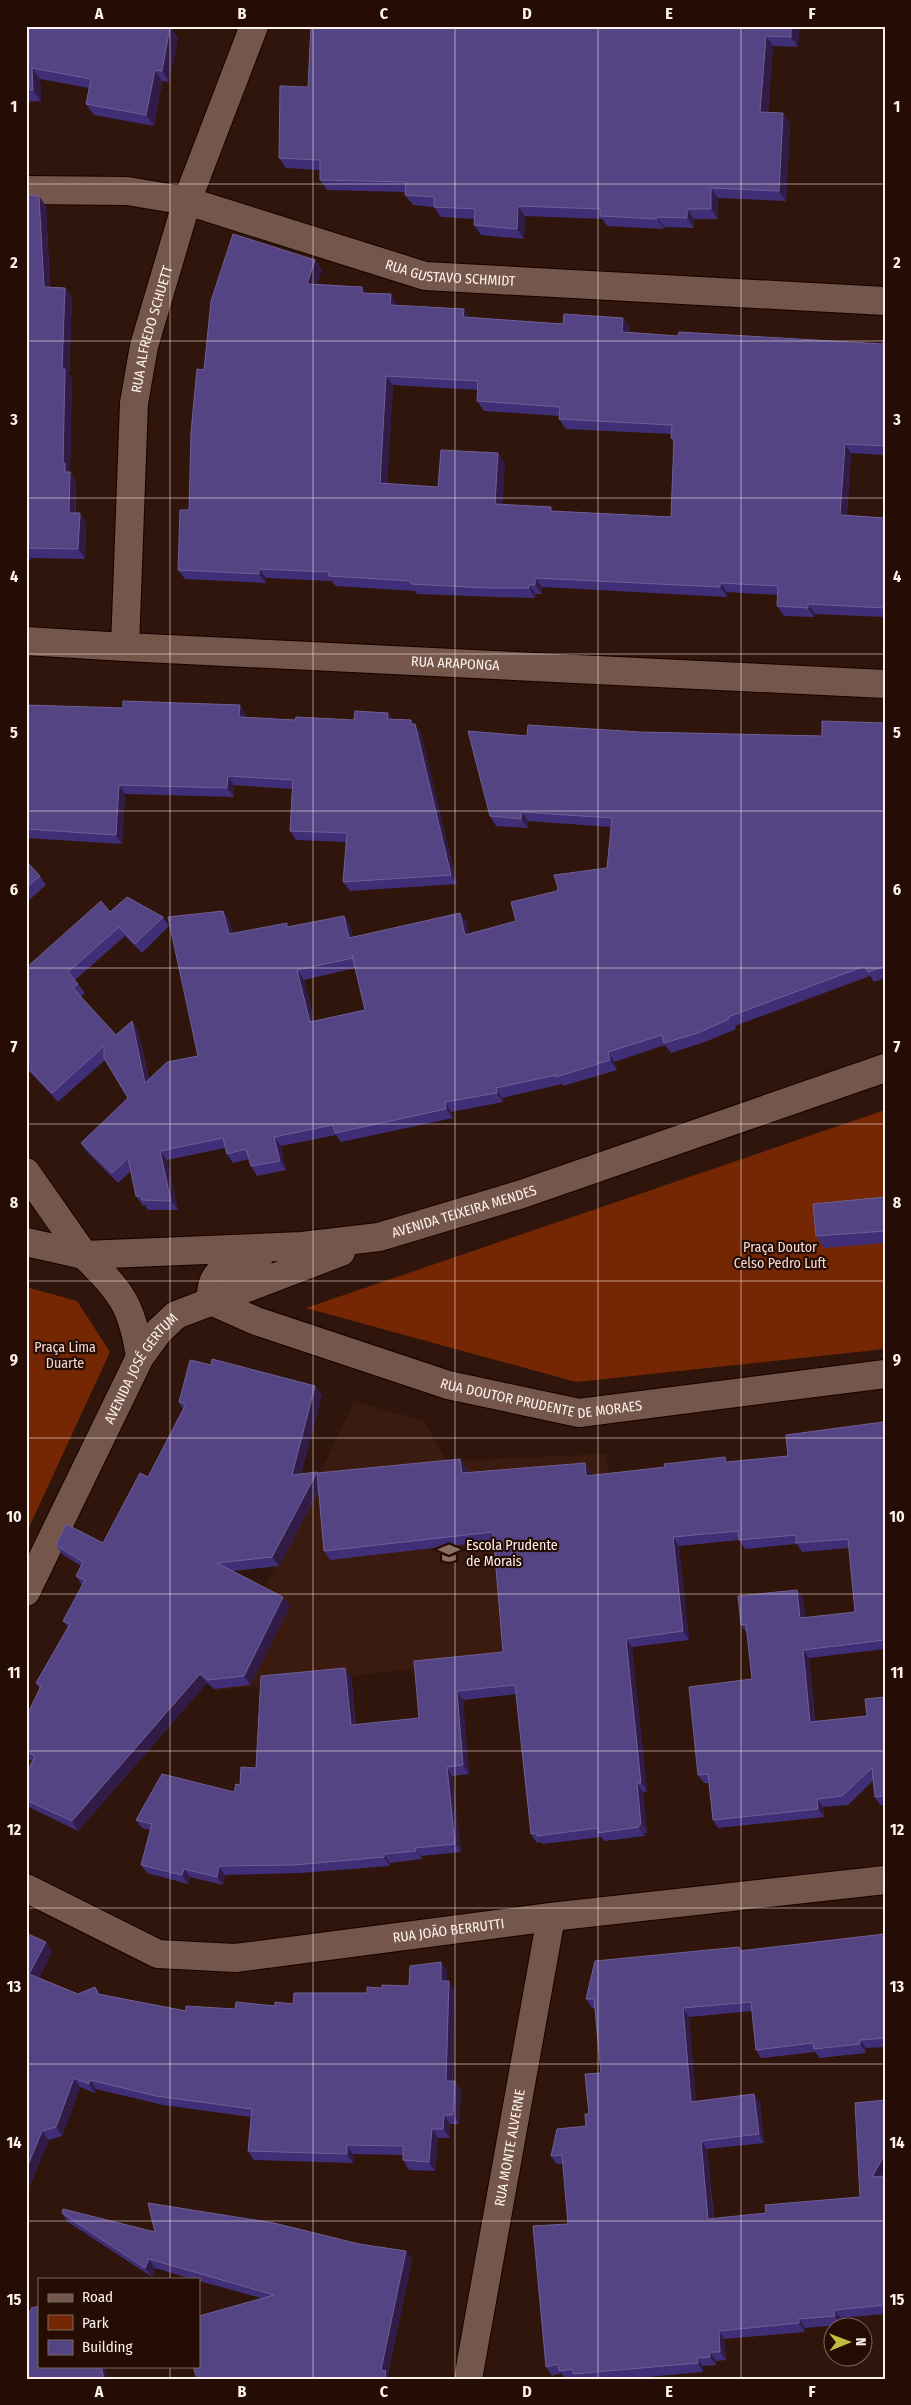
<svg xmlns="http://www.w3.org/2000/svg" width="911" height="2405" font-family="'Fira Sans Condensed',sans-serif">
  <style>
    .built { fill: #3b1b0f }
    .green { fill: #752703 }
    .lines { fill: none; stroke-linecap: round; stroke-linejoin: round }
    .street-casing { stroke: #160200; stroke-width: 30 }
    .secondary-casing { stroke: #160200; stroke-width: 30 }
    .street { stroke: #75564a; stroke-width: 28 }
    .secondary { stroke: #75564a; stroke-width: 28 }
    .wall { fill: #402f77; fill-rule: evenodd }
    .shaded-wall { fill: #311c47 }
    .building { fill: #554484; stroke: #6f5f94; fill-rule: evenodd }
    .grid { fill: none; stroke: #fdf2ed; stroke-width: 1; stroke-opacity: 0.55 }
    .labels { text-anchor: middle; stroke-width: 4.5; stroke-linejoin: round; paint-order: stroke }
    .street-label { font-size: 14px; fill: #fdf2ed; stroke: #250c04 }
    .park-label { font-size: 14px; fill: #f4dad1; stroke: #250c04 }
    .poi-label { font-size: 14px; fill: #fdf2ed; stroke: #250c04; text-anchor: start }
    .neatline { fill: none; stroke: #fdf2ed; stroke-width: 2 }
    .grid-label { font-size: 16px; text-anchor: middle; font-weight: bold; fill: #fdf2ed }
  </style>
  <rect width="100%" height="100%" fill="#2f150c"/>
  <path class="built" d="M 354,1402 L 423,1420 L 447,1461 L 606,1454 L 629,1645 L 215,1691 Z"/>
  <g class="green">
    <path d="M 885,1110 L 885,1349 L 576,1382 L 306,1308 Z"/>
    <path d="M 26,1287 L 77,1301 L 110,1352 L 26,1534 Z"/>
  </g>
  <g class="lines">
    <g class="street-casing">
      <g id="street">
        <path id="s1" d="M 26,190 L 127,191 L 187,201 L 425,276 L 885,301"/>
        <path id="s2" d="M 26,641 L 125,647 L 885,684"/>
        <path id="s3" d="M 125,647 L 134,403 L 144,346 L 187,201 L 254,26"/>
        <path d="M 26,1172 L 84,1255"/>
        <path id="s4" d="M 26,1888 L 158,1954 L 235,1958 L 551,1917 L 885,1880"/>
        <path id="s5" d="M 468,2379 L 551,1917"/>
      </g>
    </g>
    <g class="secondary-casing">
      <g id="secondary">
        <path id="s6" d="M 26,1242 L 84,1255 L 302,1246 L 379,1237 L 522,1194 L 885,1068"/>
        <path d="M 84,1255 C 121,1292 132,1304 140,1357"/>
        <path id="s7" d="M 259,1257 C 232,1264 209,1267 211,1301 L 256,1321 L 448,1385 L 579,1413 L 885,1374"/>
        <path id="s8" d="M 26,1592 L 140,1357 L 159,1331 L 176,1315 L 341,1252"/>
      </g>
    </g>
    <use href="#street" class="street"/>
    <use href="#secondary" class="secondary"/>
  </g>
  <g class="wall">
    <path d="M 26,26 L 173,31 L 178,38 L 169,82 L 162,81 L 154,126 L 94,115 L 86,104 L 89,88 L 40,79 L 41,101 L 26,102 Z"/>
    <path d="M 799,26 L 798,47 L 773,46 L 768,112 L 790,123 L 786,201 L 718,198 L 718,219 L 694,219 L 694,228 L 664,227 L 664,229 L 607,226 L 602,219 L 525,216 L 524,239 L 481,235 L 474,225 L 474,219 L 441,217 L 434,207 L 413,205 L 405,195 L 406,192 L 327,190 L 320,180 L 320,170 L 286,168 L 279,158 L 308,87 Z"/>
    <path d="M 26,195 L 46,206 L 50,287 L 65,288 L 72,298 L 69,375 L 72,378 L 70,469 L 72,473 L 72,475 L 76,481 L 76,513 L 86,523 L 85,559 L 31,558 L 31,560 L 26,560 Z"/>
    <path d="M 315,260 L 322,270 L 317,284 L 362,287 L 367,294 L 397,304 L 397,305 L 464,309 L 469,317 L 563,324 L 630,327 L 630,332 L 678,336 L 883,344 L 885,340 L 885,455 L 851,453 L 847,515 L 885,518 L 885,617 L 815,614 L 814,617 L 784,616 L 777,606 L 778,595 L 727,592 L 727,597 L 542,587 L 542,594 L 536,594 L 535,598 L 494,597 L 417,594 L 415,591 L 335,586 L 332,581 L 266,578 L 266,583 L 185,579 L 178,570 L 189,510 L 204,370 ZM 393,385 L 478,390 L 477,401 L 484,411 L 560,416 L 559,419 L 566,429 L 671,434 L 671,438 L 674,443 L 671,517 L 554,511 L 502,505 L 505,463 L 438,487 L 387,484 Z"/>
    <path d="M 26,705 L 246,715 L 246,717 L 295,720 L 354,720 L 388,713 L 392,719 L 411,720 L 421,733 L 457,884 L 350,891 L 343,882 L 346,842 L 296,840 L 290,831 L 292,789 L 234,785 L 234,797 L 125,794 L 122,844 L 26,838 Z"/>
    <path d="M 885,723 L 885,978 L 874,982 L 870,976 L 735,1026 L 736,1029 L 705,1042 L 671,1053 L 665,1045 L 614,1062 L 617,1070 L 563,1086 L 562,1084 L 502,1098 L 503,1102 L 451,1112 L 453,1118 L 341,1142 L 336,1135 L 281,1146 L 286,1170 L 257,1176 L 251,1166 L 249,1159 L 233,1163 L 227,1154 L 225,1148 L 167,1160 L 178,1210 L 148,1210 L 145,1205 L 143,1206 L 136,1196 L 131,1171 L 118,1183 L 87,1152 L 81,1143 L 128,1098 L 105,1060 L 58,1102 L 26,1068 L 26,968 L 110,912 L 163,917 L 169,926 L 142,953 L 125,936 L 75,980 L 85,993 L 80,997 L 116,1035 L 132,1021 L 138,1030 L 149,1079 L 198,1056 L 223,911 L 229,920 L 233,934 L 290,927 L 344,916 L 350,925 L 353,938 L 460,913 L 467,922 L 469,934 L 516,921 L 557,891 L 607,868 L 611,827 L 528,821 L 528,828 L 496,826 L 490,816 L 527,736 L 640,732 L 822,736 ZM 355,968 L 365,1010 L 314,1021 L 304,980 Z"/>
    <path d="M 26,861 L 40,876 L 46,885 L 26,903 Z"/>
    <path d="M 885,1197 L 885,1243 L 824,1248 L 816,1236 Z"/>
    <path d="M 322,1395 L 301,1474 L 317,1472 L 317,1473 L 466,1467 L 467,1472 L 591,1472 L 591,1476 L 788,1456 L 885,1424 L 885,1649 L 809,1658 L 815,1721 L 867,1716 L 885,1697 L 885,1805 L 880,1805 L 875,1797 L 873,1781 L 848,1805 L 823,1807 L 824,1817 L 718,1828 L 713,1820 L 709,1783 L 704,1783 L 698,1775 L 752,1679 L 747,1633 L 741,1625 L 797,1590 L 803,1598 L 805,1618 L 855,1612 L 849,1548 L 802,1552 L 797,1544 L 745,1549 L 739,1540 L 679,1546 L 689,1640 L 632,1647 L 647,1791 L 643,1792 L 647,1833 L 645,1833 L 645,1836 L 604,1841 L 601,1837 L 543,1844 L 541,1842 L 537,1843 L 531,1834 L 516,1694 L 463,1700 L 469,1774 L 452,1776 L 461,1852 L 421,1856 L 422,1859 L 390,1863 L 390,1866 L 300,1873 L 225,1875 L 223,1885 L 190,1877 L 188,1884 L 147,1873 L 141,1865 L 150,1830 L 142,1828 L 136,1820 L 234,1792 L 256,1768 L 351,1676 L 356,1725 L 419,1718 L 503,1652 L 494,1541 L 330,1560 L 324,1551 L 319,1490 L 279,1566 L 233,1571 L 283,1597 L 290,1606 L 250,1685 L 214,1689 L 207,1683 L 78,1831 L 29,1807 L 26,1804 L 26,1774 L 32,1761 L 26,1758 L 26,1717 L 40,1689 L 36,1683 L 68,1627 L 63,1621 L 82,1585 L 76,1576 L 81,1566 L 62,1554 L 56,1545 L 103,1543 L 148,1477 L 183,1409 L 179,1402 Z"/>
    <path d="M 26,1933 L 52,1952 L 39,1978 L 78,1994 L 95,1987 L 100,1994 L 186,2011 L 235,2009 L 275,2006 L 293,2004 L 367,1993 L 382,1988 L 409,1986 L 447,1971 L 447,1981 L 455,1991 L 453,2081 L 455,2081 L 461,2091 L 459,2124 L 450,2124 L 450,2138 L 438,2138 L 435,2171 L 409,2170 L 403,2160 L 403,2155 L 353,2154 L 353,2163 L 254,2160 L 248,2151 L 251,2117 L 163,2105 L 96,2089 L 95,2093 L 80,2087 L 62,2136 L 49,2140 L 30,2185 L 26,2187 Z"/>
    <path d="M 885,1934 L 885,2047 L 866,2048 L 866,2053 L 820,2058 L 815,2052 L 761,2058 L 756,2050 L 752,2011 L 689,2017 L 696,2101 L 754,2094 L 760,2103 L 764,2143 L 707,2149 L 714,2219 L 766,2213 L 860,2197 L 885,2100 L 885,2173 L 883,2176 L 885,2176 L 885,2314 L 840,2318 L 841,2325 L 805,2328 L 805,2332 L 724,2339 L 726,2360 L 716,2361 L 716,2365 L 703,2366 L 703,2372 L 624,2379 L 576,2379 L 576,2378 L 565,2379 L 561,2373 L 552,2376 L 546,2367 L 568,2224 L 563,2164 L 557,2164 L 551,2156 L 586,2126 L 589,2114 L 601,2073 L 595,2008 L 592,2008 L 586,1999 L 739,1947 L 742,1950 Z"/>
    <path d="M 62,2213 L 155,2232 L 359,2244 L 406,2251 L 412,2260 L 388,2374 L 392,2379 L 197,2379 L 261,2298 L 199,2281 L 199,2279 L 192,2279 L 155,2268 L 152,2277 L 68,2222 Z"/>
  </g>
  <g class="shaded-wall">
    <path d="M 164,26 L 174,26 L 173,31 L 178,38 L 169,82 L 162,71 Z"/>
    <path d="M 791,26 L 799,26 L 798,47 L 791,37 Z"/>
    <path d="M 766,36 L 773,46 L 767,122 L 760,112 Z"/>
    <path d="M 32,68 L 40,79 L 41,101 L 33,90 Z"/>
    <path d="M 155,70 L 162,81 L 154,126 L 146,115 Z"/>
    <path d="M 783,113 L 790,123 L 786,201 L 779,191 Z"/>
    <path d="M 711,188 L 718,198 L 718,219 L 711,209 Z"/>
    <path d="M 39,196 L 46,206 L 50,296 L 44,287 Z"/>
    <path d="M 518,206 L 525,216 L 524,239 L 517,229 Z"/>
    <path d="M 687,209 L 694,219 L 694,228 L 687,218 Z"/>
    <path d="M 657,217 L 664,227 L 664,229 L 657,219 Z"/>
    <path d="M 315,260 L 322,270 L 314,293 L 307,284 Z"/>
    <path d="M 362,287 L 369,296 L 362,293 Z"/>
    <path d="M 65,288 L 72,298 L 69,375 L 72,378 L 70,469 L 72,473 L 72,475 L 76,481 L 75,523 L 69,513 L 65,472 L 63,463 L 62,369 Z"/>
    <path d="M 391,294 L 397,304 L 396,314 L 390,305 Z"/>
    <path d="M 464,309 L 470,318 L 463,317 Z"/>
    <path d="M 623,318 L 630,327 L 629,341 L 622,332 Z"/>
    <path d="M 386,376 L 393,385 L 387,493 L 380,483 Z"/>
    <path d="M 845,444 L 851,453 L 846,524 L 840,515 Z"/>
    <path d="M 498,453 L 505,463 L 502,514 L 495,504 Z"/>
    <path d="M 80,513 L 86,523 L 85,559 L 78,549 Z"/>
    <path d="M 26,552 L 31,558 L 31,560 L 26,554 Z"/>
    <path d="M 259,569 L 266,578 L 266,583 L 259,574 Z"/>
    <path d="M 535,578 L 542,587 L 542,594 L 535,585 Z"/>
    <path d="M 720,583 L 727,592 L 727,597 L 720,587 Z"/>
    <path d="M 529,585 L 536,594 L 535,598 L 529,588 Z"/>
    <path d="M 808,604 L 815,614 L 814,617 L 808,608 Z"/>
    <path d="M 240,705 L 246,715 L 245,726 L 239,717 Z"/>
    <path d="M 388,713 L 394,722 L 387,719 Z"/>
    <path d="M 411,720 L 421,733 L 457,884 L 451,875 L 411,724 Z"/>
    <path d="M 228,776 L 234,785 L 234,797 L 227,788 Z"/>
    <path d="M 119,785 L 125,794 L 122,844 L 116,835 Z"/>
    <path d="M 522,812 L 528,821 L 528,828 L 521,819 Z"/>
    <path d="M 223,911 L 229,920 L 235,944 L 229,934 Z"/>
    <path d="M 460,913 L 467,922 L 472,944 L 465,935 Z"/>
    <path d="M 344,916 L 350,925 L 355,948 L 349,938 Z"/>
    <path d="M 297,970 L 304,980 L 316,1031 L 310,1022 Z"/>
    <path d="M 132,1021 L 138,1030 L 151,1092 L 145,1083 Z"/>
    <path d="M 608,1052 L 614,1062 L 617,1070 L 610,1060 Z"/>
    <path d="M 496,1088 L 502,1098 L 503,1102 L 497,1093 Z"/>
    <path d="M 445,1102 L 451,1112 L 453,1118 L 446,1109 Z"/>
    <path d="M 274,1137 L 281,1146 L 286,1170 L 280,1161 Z"/>
    <path d="M 160,1151 L 167,1160 L 178,1210 L 171,1201 Z"/>
    <path d="M 315,1386 L 322,1395 L 298,1484 L 292,1475 Z"/>
    <path d="M 460,1459 L 466,1467 L 467,1481 L 462,1473 Z"/>
    <path d="M 585,1463 L 591,1472 L 592,1485 L 586,1476 Z"/>
    <path d="M 317,1472 L 323,1481 L 279,1566 L 272,1557 Z"/>
    <path d="M 673,1537 L 679,1546 L 689,1640 L 683,1631 Z"/>
    <path d="M 797,1590 L 803,1598 L 806,1626 L 800,1618 Z"/>
    <path d="M 283,1597 L 290,1606 L 250,1685 L 244,1676 Z"/>
    <path d="M 626,1639 L 632,1647 L 647,1791 L 641,1783 Z"/>
    <path d="M 803,1650 L 809,1658 L 815,1730 L 810,1722 Z"/>
    <path d="M 345,1668 L 351,1676 L 356,1734 L 351,1725 Z"/>
    <path d="M 200,1674 L 207,1683 L 78,1831 L 72,1821 Z"/>
    <path d="M 457,1691 L 463,1700 L 469,1774 L 463,1765 Z"/>
    <path d="M 447,1767 L 452,1776 L 461,1852 L 455,1844 Z"/>
    <path d="M 637,1783 L 643,1792 L 647,1833 L 641,1824 Z"/>
    <path d="M 817,1799 L 823,1807 L 824,1817 L 818,1809 Z"/>
    <path d="M 639,1824 L 645,1833 L 645,1836 L 639,1827 Z"/>
    <path d="M 415,1848 L 421,1856 L 422,1859 L 416,1851 Z"/>
    <path d="M 384,1854 L 390,1863 L 390,1866 L 384,1857 Z"/>
    <path d="M 219,1866 L 225,1875 L 223,1885 L 217,1877 Z"/>
    <path d="M 184,1869 L 190,1877 L 188,1884 L 182,1875 Z"/>
    <path d="M 46,1942 L 52,1952 L 36,1983 L 29,1974 Z"/>
    <path d="M 441,1962 L 447,1971 L 447,1991 L 441,1981 Z"/>
    <path d="M 449,1981 L 455,1991 L 452,2090 L 446,2081 Z"/>
    <path d="M 683,2008 L 689,2017 L 697,2110 L 691,2102 Z"/>
    <path d="M 860,2040 L 866,2048 L 866,2053 L 860,2044 Z"/>
    <path d="M 74,2078 L 80,2087 L 62,2136 L 56,2127 Z"/>
    <path d="M 90,2080 L 96,2089 L 95,2093 L 89,2084 Z"/>
    <path d="M 455,2081 L 461,2091 L 459,2124 L 453,2115 Z"/>
    <path d="M 754,2094 L 760,2103 L 764,2143 L 759,2134 Z"/>
    <path d="M 444,2115 L 450,2124 L 450,2138 L 443,2129 Z"/>
    <path d="M 432,2129 L 438,2138 L 435,2171 L 429,2162 Z"/>
    <path d="M 42,2131 L 49,2140 L 30,2185 L 26,2179 L 26,2170 Z"/>
    <path d="M 701,2141 L 707,2149 L 714,2228 L 708,2219 Z"/>
    <path d="M 347,2145 L 353,2154 L 353,2163 L 347,2154 Z"/>
    <path d="M 885,2154 L 885,2173 L 878,2185 L 872,2177 Z"/>
    <path d="M 406,2251 L 412,2260 L 388,2374 L 392,2379 L 385,2379 L 381,2370 Z"/>
    <path d="M 149,2259 L 155,2268 L 152,2277 L 145,2268 Z"/>
    <path d="M 834,2310 L 840,2318 L 841,2325 L 835,2316 Z"/>
    <path d="M 799,2319 L 805,2328 L 805,2332 L 799,2323 Z"/>
    <path d="M 719,2331 L 724,2339 L 726,2360 L 720,2352 Z"/>
    <path d="M 710,2352 L 716,2361 L 716,2365 L 710,2357 Z"/>
    <path d="M 697,2358 L 703,2366 L 703,2372 L 698,2363 Z"/>
    <path d="M 101,2366 L 105,2366 L 108,2379 L 104,2379 Z"/>
  </g>
  <g class="building">
    <path d="M 26,26 L 165,26 L 170,27 L 162,71 L 155,70 L 146,115 L 86,104 L 91,79 L 32,68 L 33,90 L 26,90 Z"/>
    <path d="M 311,26 L 791,26 L 791,37 L 766,36 L 760,112 L 783,113 L 779,191 L 711,188 L 711,209 L 687,209 L 687,218 L 657,217 L 657,219 L 600,216 L 600,209 L 518,206 L 517,229 L 474,225 L 475,209 L 434,207 L 434,197 L 405,195 L 406,182 L 320,180 L 320,160 L 279,158 L 280,86 L 308,87 Z"/>
    <path d="M 26,195 L 39,196 L 44,287 L 65,288 L 62,369 L 65,369 L 63,463 L 65,463 L 65,472 L 70,472 L 69,513 L 80,513 L 78,549 L 26,548 Z"/>
    <path d="M 233,234 L 315,260 L 307,284 L 362,287 L 362,293 L 391,294 L 390,305 L 464,309 L 463,317 L 563,324 L 564,314 L 623,318 L 622,332 L 678,336 L 679,332 L 883,344 L 883,340 L 885,340 L 885,446 L 845,444 L 840,515 L 885,518 L 885,608 L 808,604 L 808,608 L 777,606 L 778,586 L 720,583 L 720,587 L 535,578 L 535,585 L 529,585 L 529,588 L 487,588 L 411,584 L 411,581 L 329,576 L 329,572 L 259,569 L 259,574 L 178,570 L 180,510 L 189,510 L 191,432 L 197,369 L 204,370 L 211,301 ZM 386,376 L 478,381 L 477,401 L 560,407 L 559,419 L 672,425 L 671,438 L 674,439 L 671,517 L 551,511 L 551,507 L 495,504 L 498,453 L 441,450 L 438,487 L 380,483 Z"/>
    <path d="M 123,701 L 240,705 L 239,717 L 295,720 L 296,717 L 354,720 L 355,711 L 388,713 L 387,719 L 411,720 L 411,724 L 415,724 L 451,875 L 343,882 L 347,833 L 290,831 L 293,780 L 228,776 L 227,788 L 119,785 L 116,835 L 26,829 L 26,705 L 123,708 Z"/>
    <path d="M 822,721 L 885,723 L 885,966 L 868,972 L 865,966 L 728,1017 L 729,1019 L 698,1033 L 664,1043 L 662,1035 L 608,1052 L 610,1060 L 556,1077 L 556,1075 L 496,1088 L 497,1093 L 445,1102 L 446,1109 L 335,1133 L 333,1125 L 274,1137 L 280,1161 L 251,1166 L 246,1149 L 227,1154 L 223,1138 L 160,1151 L 171,1201 L 142,1200 L 141,1196 L 136,1196 L 128,1158 L 112,1173 L 81,1143 L 128,1098 L 104,1058 L 104,1046 L 52,1093 L 26,1066 L 26,968 L 101,901 L 110,912 L 127,897 L 163,917 L 135,944 L 119,927 L 68,972 L 78,984 L 73,988 L 116,1035 L 132,1021 L 145,1083 L 167,1062 L 198,1056 L 168,917 L 223,911 L 229,934 L 287,923 L 287,927 L 344,916 L 349,938 L 460,913 L 465,935 L 516,921 L 511,902 L 557,891 L 558,888 L 554,875 L 607,868 L 612,818 L 522,812 L 521,819 L 490,816 L 468,731 L 527,736 L 528,725 L 640,732 L 822,736 ZM 352,955 L 365,1010 L 310,1022 L 297,970 L 353,958 Z"/>
    <path d="M 26,861 L 40,876 L 26,888 Z"/>
    <path d="M 885,1197 L 885,1231 L 816,1236 L 813,1204 Z"/>
    <path d="M 212,1359 L 315,1386 L 292,1475 L 317,1472 L 272,1557 L 217,1563 L 283,1597 L 244,1676 L 208,1680 L 200,1674 L 72,1821 L 26,1800 L 26,1774 L 35,1756 L 26,1752 L 26,1717 L 41,1686 L 36,1683 L 70,1624 L 63,1621 L 85,1580 L 76,1576 L 83,1562 L 56,1545 L 66,1524 L 103,1543 L 140,1473 L 148,1477 L 186,1404 L 179,1402 L 190,1360 L 211,1365 Z"/>
    <path d="M 883,1422 L 885,1436 L 885,1640 L 803,1650 L 810,1722 L 867,1716 L 865,1699 L 885,1697 L 885,1796 L 875,1797 L 872,1768 L 842,1796 L 817,1799 L 818,1809 L 713,1820 L 708,1774 L 698,1775 L 689,1687 L 752,1679 L 746,1624 L 741,1625 L 738,1596 L 797,1590 L 800,1618 L 855,1612 L 848,1539 L 796,1543 L 796,1535 L 739,1540 L 738,1531 L 673,1537 L 683,1631 L 626,1639 L 641,1783 L 637,1783 L 641,1824 L 639,1824 L 639,1827 L 598,1833 L 598,1828 L 537,1836 L 537,1833 L 531,1834 L 515,1685 L 457,1691 L 463,1765 L 447,1767 L 455,1844 L 415,1848 L 416,1851 L 384,1854 L 384,1857 L 294,1865 L 219,1866 L 217,1877 L 184,1869 L 182,1875 L 141,1865 L 152,1824 L 136,1820 L 162,1774 L 234,1792 L 236,1784 L 240,1785 L 241,1767 L 256,1768 L 261,1676 L 345,1668 L 351,1725 L 419,1718 L 414,1661 L 503,1652 L 493,1532 L 324,1551 L 317,1473 L 460,1459 L 462,1473 L 585,1463 L 586,1476 L 665,1467 L 664,1464 L 725,1457 L 726,1462 L 788,1456 L 786,1435 Z"/>
    <path d="M 26,1933 L 46,1942 L 29,1974 L 78,1994 L 95,1987 L 98,1994 L 186,2011 L 186,2006 L 235,2009 L 236,2002 L 275,2006 L 275,2002 L 293,2004 L 294,1993 L 367,1993 L 367,1987 L 382,1988 L 382,1985 L 409,1986 L 410,1966 L 441,1962 L 441,1981 L 449,1981 L 446,2081 L 455,2081 L 453,2115 L 444,2115 L 443,2129 L 432,2129 L 429,2162 L 403,2160 L 403,2146 L 347,2145 L 347,2154 L 248,2151 L 252,2109 L 156,2096 L 90,2080 L 89,2084 L 74,2078 L 56,2127 L 42,2131 L 26,2170 Z"/>
    <path d="M 884,1934 L 885,2038 L 860,2040 L 860,2044 L 814,2049 L 813,2043 L 756,2050 L 751,2002 L 683,2008 L 691,2102 L 754,2094 L 759,2134 L 701,2141 L 708,2219 L 766,2213 L 765,2205 L 860,2197 L 855,2103 L 885,2100 L 885,2154 L 872,2177 L 885,2176 L 885,2305 L 834,2310 L 835,2316 L 799,2319 L 799,2323 L 719,2331 L 720,2352 L 710,2352 L 710,2357 L 697,2358 L 698,2363 L 573,2374 L 573,2369 L 559,2371 L 558,2364 L 546,2367 L 533,2226 L 568,2224 L 562,2155 L 551,2156 L 557,2129 L 586,2126 L 585,2114 L 589,2114 L 585,2074 L 601,2073 L 594,1999 L 586,1999 L 595,1961 L 739,1947 L 740,1951 Z"/>
    <path d="M 148,2203 L 274,2223 L 359,2244 L 406,2251 L 381,2370 L 386,2371 L 385,2379 L 197,2379 L 193,2366 L 199,2366 L 199,2316 L 274,2295 L 149,2259 L 145,2268 L 62,2213 L 63,2209 L 155,2232 Z"/>
    <path d="M 39,2306 L 39,2366 L 101,2366 L 104,2379 L 26,2379 L 26,2312 L 32,2310 L 31,2308 Z"/>
  </g>
  <path class="grid" d="M 170,26 L 170,2279M 313,26 L 313,2379M 455,26 L 455,2379M 598,26 L 598,2379M 741,26 L 741,2379M 26,184 L 885,184M 26,341 L 885,341M 26,498 L 885,498M 26,654 L 885,654M 26,811 L 885,811M 26,968 L 885,968M 26,1124 L 885,1124M 26,1281 L 885,1281M 26,1438 L 885,1438M 26,1594 L 885,1594M 26,1751 L 885,1751M 26,1908 L 885,1908M 26,2064 L 885,2064M 26,2221 L 885,2221M 170,2366 L 170,2379"/>
  <defs>
    <g id="school-bare" transform="scale(1.725)"><path d="M0-5L7-2L0 1L-7-2ZM-4 1L0 2.5L4 1V4Q0 6-4 4Z" fill="#8d6e63" stroke="#250c04" stroke-width="2.5" paint-order="stroke"/></g>
  </defs>
  <g fill-rule="evenodd">
    <use href="#school-bare" x="449" y="1553"/>
  </g>
  <g class="labels">
    <g class="street-label">
      <text dy="5" stroke="none"><textPath href="#s1" startOffset="436">RUA GUSTAVO SCHMIDT</textPath></text>
      <text dy="5" stroke="none"><textPath href="#s3" startOffset="320">RUA ALFREDO SCHUETT</textPath></text>
      <text dy="5" stroke="none"><textPath href="#s2" startOffset="430">RUA ARAPONGA</textPath></text>
      <text dy="5" stroke="none"><textPath href="#s6" startOffset="444">AVENIDA TEIXEIRA MENDES</textPath></text>
      <text dy="5" stroke="none"><textPath href="#s8" startOffset="252">AVENIDA JOSÉ GERTUM</textPath></text>
      <text dy="5" stroke="none"><textPath href="#s7" startOffset="420">RUA DOUTOR PRUDENTE DE MORAES</textPath></text>
      <text dy="5" stroke="none"><textPath href="#s4" startOffset="440">RUA JOÃO BERRUTTI</textPath></text>
      <text dy="5" stroke="none"><textPath href="#s5" startOffset="235">RUA MONTE ALVERNE</textPath></text>
    </g>
    <g class="park-label">
      <text x="780" y="1252">Praça Doutor<tspan x="780" dy="16">Celso Pedro Luft</tspan></text>
      <text x="65" y="1352">Praça Lima<tspan x="65" dy="16">Duarte</tspan></text>
    </g>
    <g class="poi-label">
      <text x="466" y="1550">Escola Prudente<tspan x="466" dy="16">de Morais</tspan></text>
    </g>
  </g>
  <rect width="911" height="2405" fill="none" stroke="#250c04" stroke-width="55"/>
  <rect x="38" y="2278" width="162" height="90" fill="#250c04" stroke="#7b6861"/>
  <rect x="48" y="2294" width="25" height="8" fill="#75564a" stroke="#7b6861"/>
  <text x="82" y="2302" font-size="15" fill="#fdf2ed">Road</text>
  <rect x="48" y="2315" width="25" height="15" fill="#752703" stroke="#7b6861"/>
  <text x="82" y="2328" font-size="15" fill="#fdf2ed">Park</text>
  <rect x="48" y="2340" width="25" height="15" fill="#554484" stroke="#7b6861"/>
  <text x="82" y="2352" font-size="15" fill="#fdf2ed">Building</text>
  <g transform="translate(848 2342) rotate(89)"><circle r="24" fill="#250c04" stroke="#7b6861"/>
  <path d="M0-4L9 19L0 12L-9 19Z" fill="#c4bc3e"/>
  <text y="-8" font-size="14" font-weight="bold" text-anchor="middle" fill="#fdf2ed">N</text>
  </g>
  <rect x="28" y="28" width="856" height="2350" class="neatline"/>
  <g class="grid-label">
    <text x="99" y="19">A</text>
    <text x="242" y="19">B</text>
    <text x="384" y="19">C</text>
    <text x="527" y="19">D</text>
    <text x="669" y="19">E</text>
    <text x="812" y="19">F</text>
    <text x="14" y="112">1</text>
    <text x="897" y="112">1</text>
    <text x="14" y="268">2</text>
    <text x="897" y="268">2</text>
    <text x="14" y="425">3</text>
    <text x="897" y="425">3</text>
    <text x="14" y="582">4</text>
    <text x="897" y="582">4</text>
    <text x="14" y="738">5</text>
    <text x="897" y="738">5</text>
    <text x="14" y="895">6</text>
    <text x="897" y="895">6</text>
    <text x="14" y="1052">7</text>
    <text x="897" y="1052">7</text>
    <text x="14" y="1208">8</text>
    <text x="897" y="1208">8</text>
    <text x="14" y="1365">9</text>
    <text x="897" y="1365">9</text>
    <text x="14" y="1522">10</text>
    <text x="897" y="1522">10</text>
    <text x="14" y="1678">11</text>
    <text x="897" y="1678">11</text>
    <text x="14" y="1835">12</text>
    <text x="897" y="1835">12</text>
    <text x="14" y="1992">13</text>
    <text x="897" y="1992">13</text>
    <text x="14" y="2148">14</text>
    <text x="897" y="2148">14</text>
    <text x="14" y="2305">15</text>
    <text x="897" y="2305">15</text>
    <text x="99" y="2397">A</text>
    <text x="242" y="2397">B</text>
    <text x="384" y="2397">C</text>
    <text x="527" y="2397">D</text>
    <text x="669" y="2397">E</text>
    <text x="812" y="2397">F</text>
  </g>
</svg>
